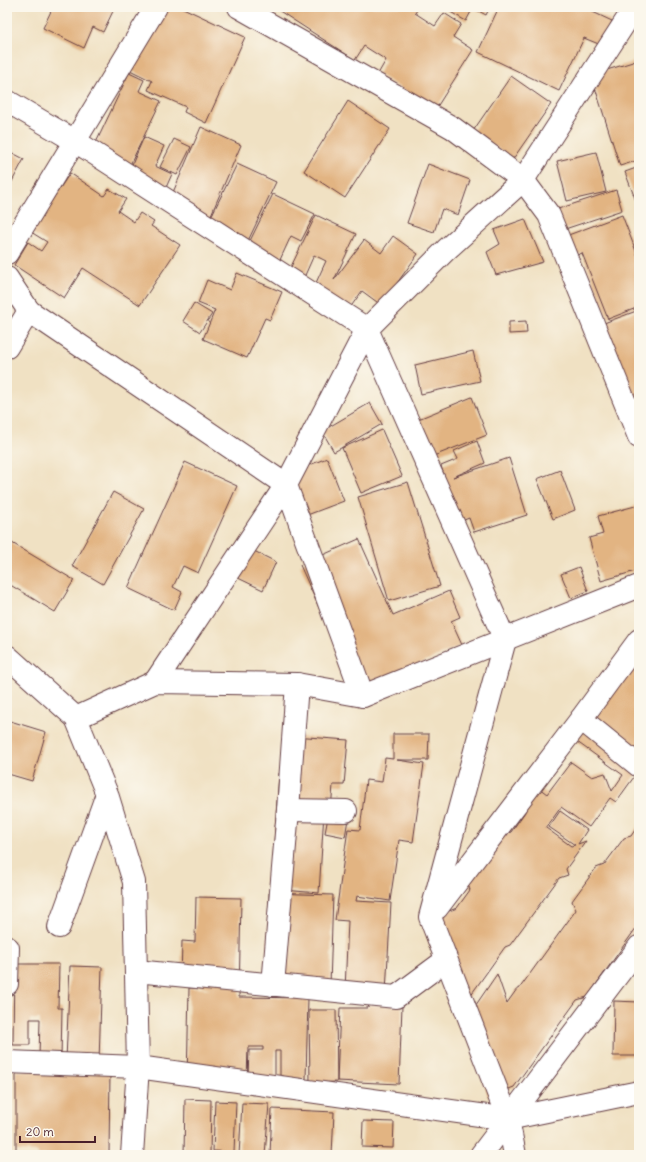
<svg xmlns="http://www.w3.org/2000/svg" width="646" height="1162" font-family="Delius,sans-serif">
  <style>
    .building { fill: #e2b482 }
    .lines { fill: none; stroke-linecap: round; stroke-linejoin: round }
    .minor-casing { stroke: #633c42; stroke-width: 24 }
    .minor { stroke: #fff; stroke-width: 22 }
  </style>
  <rect width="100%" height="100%" fill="#fbf7ec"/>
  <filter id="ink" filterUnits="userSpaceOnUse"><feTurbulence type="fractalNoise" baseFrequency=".025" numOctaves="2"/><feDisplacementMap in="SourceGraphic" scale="8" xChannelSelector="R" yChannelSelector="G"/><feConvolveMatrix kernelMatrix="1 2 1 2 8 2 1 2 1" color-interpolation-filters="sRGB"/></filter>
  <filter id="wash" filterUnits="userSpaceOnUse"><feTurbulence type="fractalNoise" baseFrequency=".012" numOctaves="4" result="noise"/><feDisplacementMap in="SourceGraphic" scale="16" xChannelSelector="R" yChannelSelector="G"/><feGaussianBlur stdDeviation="0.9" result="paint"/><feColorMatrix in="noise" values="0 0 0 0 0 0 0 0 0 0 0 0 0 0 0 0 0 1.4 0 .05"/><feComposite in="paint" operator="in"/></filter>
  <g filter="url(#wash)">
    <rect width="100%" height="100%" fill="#f0e1c3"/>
    <g id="blocks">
      <g class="building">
        <path d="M 53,7 L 115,7 L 103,32 L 93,27 L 84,48 L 43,28 Z"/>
        <path d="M 159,7 L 181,7 L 245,37 L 206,123 L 184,112 L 186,107 L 148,90 L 152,81 L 130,70 Z"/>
        <path d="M 280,7 L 419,7 L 415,13 L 435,26 L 444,13 L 461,24 L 453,37 L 473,50 L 435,110 L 378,74 L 386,60 L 364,46 L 355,60 L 278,10 Z"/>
        <path d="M 449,7 L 490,7 L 486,15 L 473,8 L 466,21 L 447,10 Z"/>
        <path d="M 499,7 L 582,7 L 612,21 L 601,45 L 584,38 L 559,91 L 478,52 Z"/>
        <path d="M 639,60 L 639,160 L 620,166 L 591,75 Z"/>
        <path d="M 129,73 L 144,80 L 139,91 L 161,101 L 129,167 L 93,149 Z"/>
        <path d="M 511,76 L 551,104 L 513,159 L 473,131 Z"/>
        <path d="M 348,101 L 390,129 L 345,198 L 304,171 Z"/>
        <path d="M 201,127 L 241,145 L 208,222 L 168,204 Z"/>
        <path d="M 144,137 L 164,146 L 155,166 L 172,174 L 164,192 L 127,176 Z"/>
        <path d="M 174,139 L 191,147 L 177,175 L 160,167 Z"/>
        <path d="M 7,150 L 24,159 L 7,191 Z"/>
        <path d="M 596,152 L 606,192 L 567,201 L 557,161 Z"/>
        <path d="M 237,164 L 276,182 L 246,245 L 204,231 Z"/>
        <path d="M 428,164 L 470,180 L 458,215 L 442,209 L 434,232 L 407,223 Z"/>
        <path d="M 639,167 L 639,209 L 625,172 Z"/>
        <path d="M 70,173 L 104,196 L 109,189 L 126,199 L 118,211 L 134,222 L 140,213 L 154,222 L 151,226 L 180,245 L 140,305 L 83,268 L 64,298 L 14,265 L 28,242 L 41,251 L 47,242 L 31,232 Z"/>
        <path d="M 616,190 L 622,210 L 562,230 L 555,210 Z"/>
        <path d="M 273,194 L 315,214 L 301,241 L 291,236 L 279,262 L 247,247 Z"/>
        <path d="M 316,215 L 356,234 L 334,280 L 364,240 L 381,253 L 393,236 L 418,254 L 381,305 L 362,291 L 347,312 L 315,285 L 326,261 L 314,255 L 302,282 L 287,275 Z"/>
        <path d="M 622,215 L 639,259 L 639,307 L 608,319 L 582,253 L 571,258 L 563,237 Z"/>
        <path d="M 525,219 L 543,262 L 496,275 L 487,252 L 500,244 L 494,230 Z"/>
        <path d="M 237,273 L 282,292 L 270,320 L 265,318 L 247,358 L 203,339 L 215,310 L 198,303 L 207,280 L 230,290 Z"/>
        <path d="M 194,303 L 212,314 L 200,332 L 183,321 Z"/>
        <path d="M 639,310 L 639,422 L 604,323 Z"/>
        <path d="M 526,321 L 527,333 L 509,334 L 509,322 Z"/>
        <path d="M 473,351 L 480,381 L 421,394 L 415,365 Z"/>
        <path d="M 472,397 L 487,435 L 431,457 L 416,420 Z"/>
        <path d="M 370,403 L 382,424 L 334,452 L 322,431 Z"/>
        <path d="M 382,430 L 402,476 L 361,493 L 342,448 Z"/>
        <path d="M 477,441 L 485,463 L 453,477 L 509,458 L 527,515 L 474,532 L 469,518 L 459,522 L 441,466 L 458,459 L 454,451 Z"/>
        <path d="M 327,458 L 344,501 L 294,520 L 292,472 Z"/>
        <path d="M 185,462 L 237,486 L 198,573 L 183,566 L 173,587 L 182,592 L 174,610 L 128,588 Z"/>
        <path d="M 560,470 L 575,510 L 553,519 L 537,479 Z"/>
        <path d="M 408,482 L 440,586 L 389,601 L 358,497 Z"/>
        <path d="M 113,492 L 144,509 L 103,584 L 72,566 Z"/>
        <path d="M 639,505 L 639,570 L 601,581 L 589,538 L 603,534 L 598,516 Z"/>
        <path d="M 359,539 L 393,615 L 449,591 L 460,617 L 451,621 L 462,645 L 356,692 L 300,565 Z"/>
        <path d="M 7,540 L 74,580 L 55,612 L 7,583 Z"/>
        <path d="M 250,549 L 276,562 L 263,590 L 236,577 Z"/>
        <path d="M 579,567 L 588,591 L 571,598 L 561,574 Z"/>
        <path d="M 639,649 L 639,770 L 616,802 L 610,798 L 589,827 L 561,807 L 546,828 L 571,846 L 575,845 L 549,827 L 560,811 L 587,830 L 578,844 L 586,841 L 566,869 L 568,875 L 559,878 L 510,945 L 505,947 L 470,996 L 451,1003 L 427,934 L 441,914 L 457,908 L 470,890 L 466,877 L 494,838 L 511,832 L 525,812 L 522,802 L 535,785 L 547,794 L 571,762 L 592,777 L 605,773 L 612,791 L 623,775 L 573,739 Z"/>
        <path d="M 7,720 L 46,732 L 32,781 L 8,774 L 9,770 L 7,769 Z"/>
        <path d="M 393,734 L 429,734 L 428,760 L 397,760 L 424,764 L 413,842 L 399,840 L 390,901 L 357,896 L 356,901 L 391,903 L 386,992 L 345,990 L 348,921 L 335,920 L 348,829 L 360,830 L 366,780 L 382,782 L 385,758 L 393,759 Z"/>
        <path d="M 294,736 L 348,740 L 344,785 L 333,785 L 331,810 L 349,813 L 345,837 L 325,833 L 329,812 L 324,812 L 319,893 L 271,889 L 285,857 L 273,856 L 279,773 L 292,774 Z"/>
        <path d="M 639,824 L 639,924 L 587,997 L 577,1000 L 514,1087 L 488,1097 L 467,1018 L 497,974 L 507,1003 L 517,989 L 519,989 L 576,910 L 572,901 L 596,868 L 604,865 L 624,838 L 631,836 Z"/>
        <path d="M 269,893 L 333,895 L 330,985 L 267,983 Z"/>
        <path d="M 196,897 L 241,898 L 239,997 L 308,998 L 306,1079 L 280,1079 L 280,1051 L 275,1051 L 275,1078 L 248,1077 L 249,1050 L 263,1050 L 263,1047 L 248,1047 L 247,1079 L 187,1082 L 189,988 L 214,989 L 181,981 L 182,941 L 195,942 Z"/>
        <path d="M 14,964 L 59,964 L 58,1008 L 62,1008 L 61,1059 L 39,1058 L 40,1019 L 30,1019 L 30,1045 L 13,1045 Z"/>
        <path d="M 70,966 L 102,967 L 99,1062 L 66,1060 Z"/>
        <path d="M 614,1001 L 639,1002 L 639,1056 L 613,1056 Z"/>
        <path d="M 369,1005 L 402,1006 L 399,1084 L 337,1081 L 340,1008 L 368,1008 Z"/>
        <path d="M 309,1010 L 336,1010 L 337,1082 L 310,1083 Z"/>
        <path d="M 16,1071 L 110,1071 L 109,1155 L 38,1155 L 38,1152 L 16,1151 Z"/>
        <path d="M 185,1099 L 211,1100 L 210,1155 L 184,1155 Z"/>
        <path d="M 215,1101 L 236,1102 L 234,1152 L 213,1151 Z"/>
        <path d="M 242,1103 L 269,1104 L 265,1155 L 239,1155 Z"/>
        <path d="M 272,1109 L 334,1112 L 332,1155 L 270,1155 Z"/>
        <path d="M 363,1121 L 394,1122 L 393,1148 L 362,1147 Z"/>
      </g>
    </g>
  </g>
  <g filter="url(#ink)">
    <use href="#blocks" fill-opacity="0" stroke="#633c42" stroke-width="1"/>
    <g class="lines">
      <g class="minor-casing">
        <g id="minor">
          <path d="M 239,7 L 453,128 L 523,180 L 549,215 L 639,437"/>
          <path d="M 7,101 L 75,141 L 367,329 L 505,640 L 430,917 L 508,1119 L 515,1155"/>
          <path d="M 7,253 L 156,7"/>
          <path d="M 7,278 L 29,311 L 286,485 L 363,696"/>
          <path d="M 7,347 L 29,311"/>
          <path d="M 7,656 L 76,718 L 107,794 L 134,882 L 138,1067 L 132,1155"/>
          <path d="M 155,682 L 286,485 L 367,329 L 446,250 L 523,180 L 635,7"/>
          <path d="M 76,718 L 155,682 L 297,684 L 363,696 L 639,586"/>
          <path d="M 581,719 L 639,766"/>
          <path d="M 288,810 L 346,811"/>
          <path d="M 437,908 L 581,719 L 639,640"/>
          <path d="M 59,927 L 107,794"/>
          <path d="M 136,971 L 396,997 L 446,960"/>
          <path d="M 7,984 L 8,948"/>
          <path d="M 273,985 L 288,810 L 297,684"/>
          <path d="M 7,1062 L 138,1067 L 508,1119 L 639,1092"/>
          <path d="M 481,1155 L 639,947"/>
        </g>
      </g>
      <use href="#minor" class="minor"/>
    </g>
  </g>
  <rect width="646" height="1162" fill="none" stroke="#fbf7ec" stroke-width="24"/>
  <path d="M20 1136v6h75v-6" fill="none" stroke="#4a1f2b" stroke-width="2"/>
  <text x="26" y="1136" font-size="12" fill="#4a1f2b" stroke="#fbf7ec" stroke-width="3" paint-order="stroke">20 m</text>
</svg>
